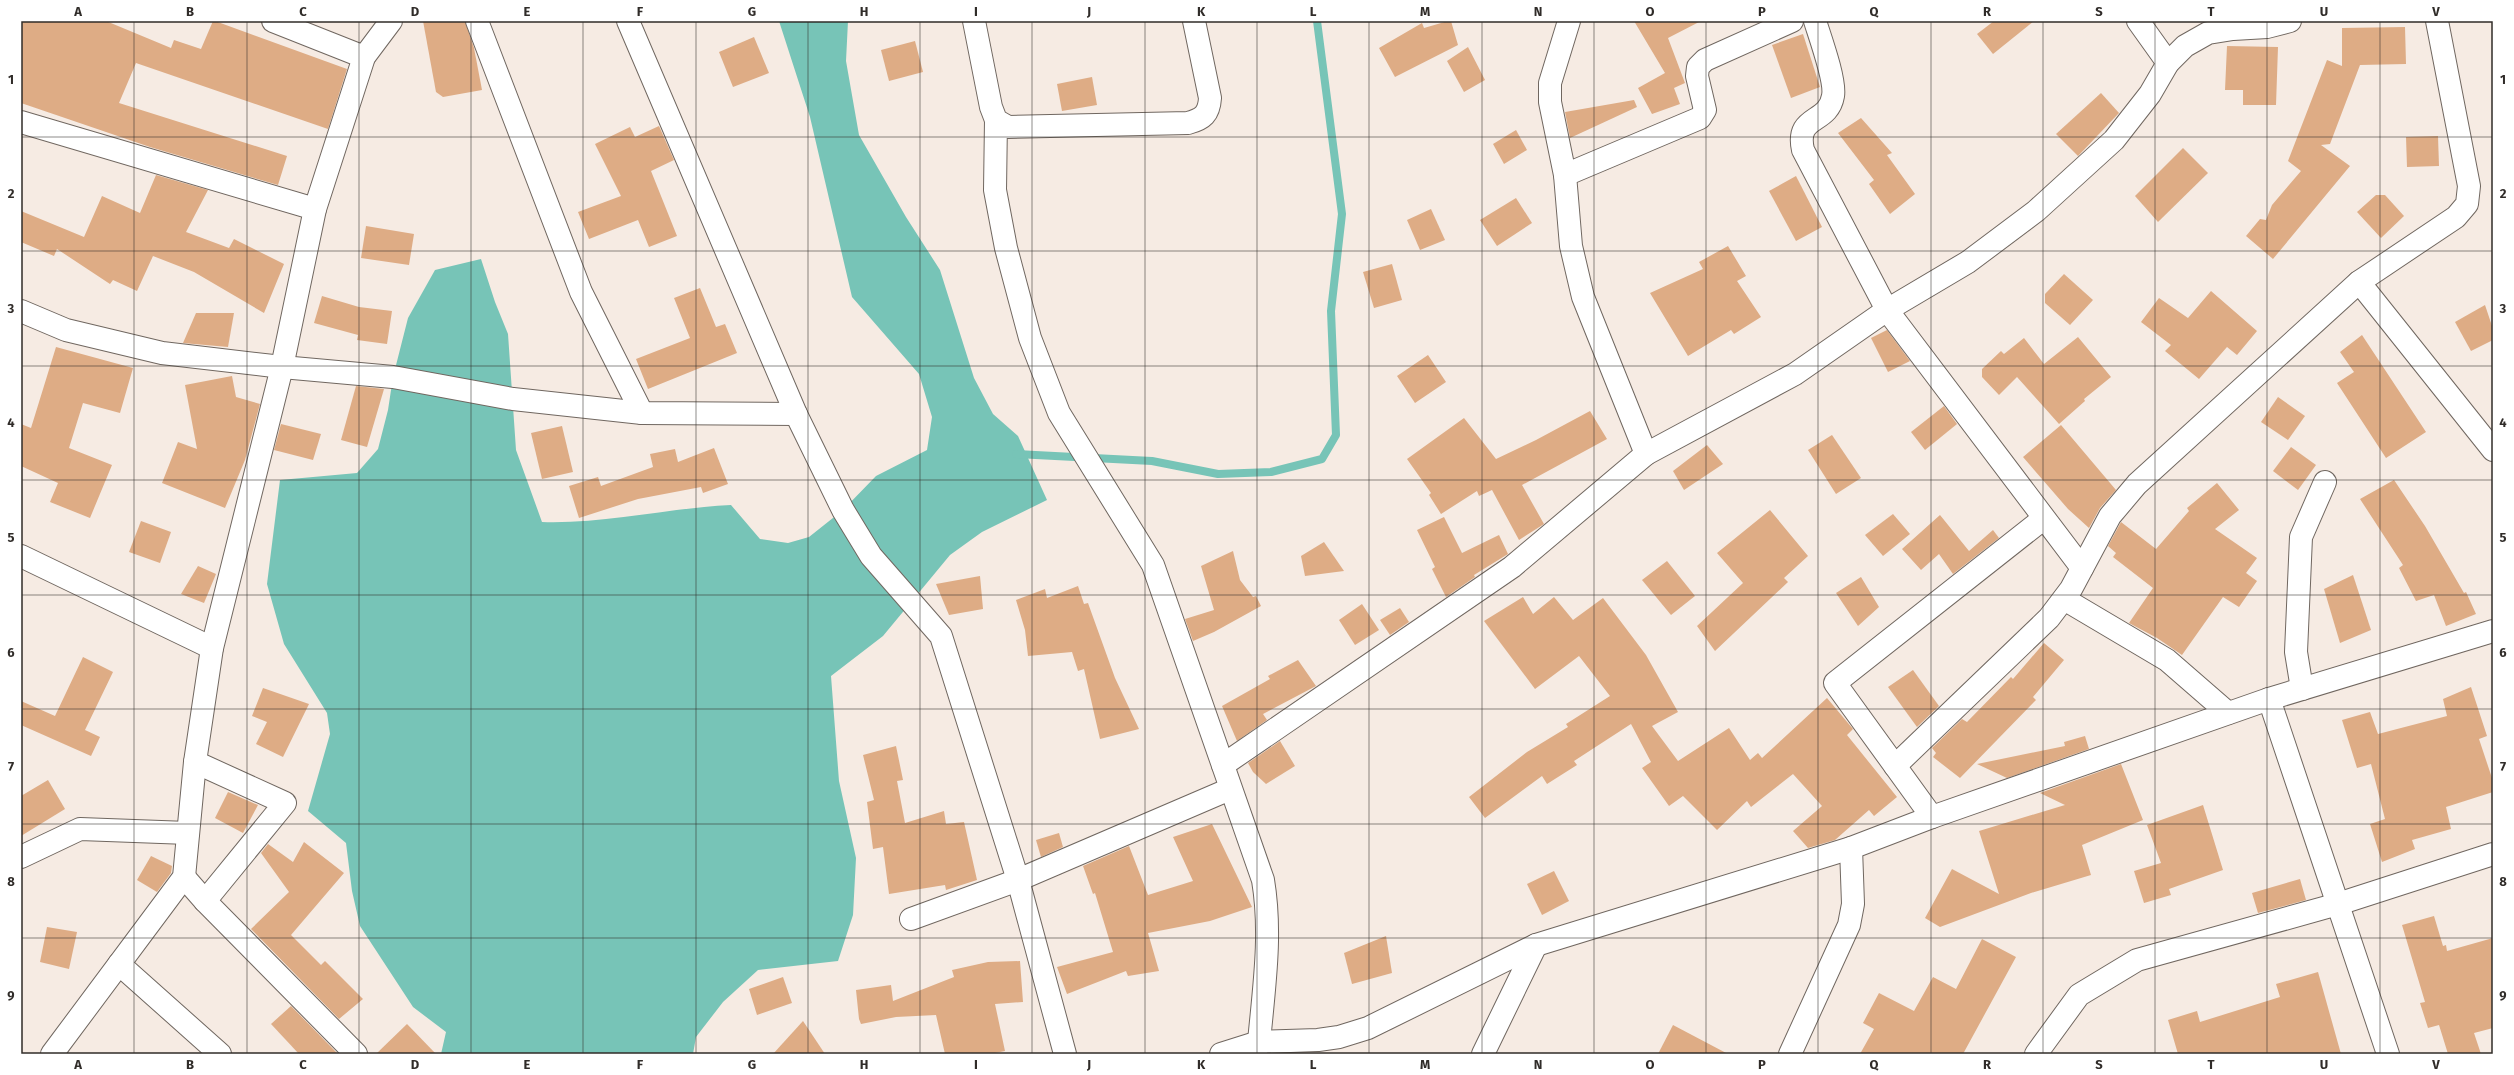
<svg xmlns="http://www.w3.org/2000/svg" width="2514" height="1075" font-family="'Fira Sans',sans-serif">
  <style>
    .water { fill: #77c4b7 }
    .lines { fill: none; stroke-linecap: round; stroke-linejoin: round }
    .stream { stroke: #77c4b7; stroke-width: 8 }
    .building { fill: #deac85 }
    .minor-casing { stroke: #706760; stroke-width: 24 }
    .minor { stroke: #fff; stroke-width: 22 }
    .grid { fill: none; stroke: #302c29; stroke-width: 1; stroke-opacity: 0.55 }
    .neatline { fill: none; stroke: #302c29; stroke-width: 1.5 }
    .grid-label { font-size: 13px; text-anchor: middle; font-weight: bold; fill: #302c29 }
  </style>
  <rect width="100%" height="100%" fill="#f6ebe3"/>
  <path class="water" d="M 779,21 L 848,21 L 846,61 L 859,135 L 906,217 L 940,270 L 974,378 L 993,414 L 1018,436 L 1047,500 L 982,532 L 950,555 L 883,636 L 831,676 L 839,781 L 856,858 L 853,915 L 838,961 L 758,970 L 723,1002 L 696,1037 L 693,1054 L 441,1054 L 446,1032 L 413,1007 L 360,926 L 352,891 L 346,843 L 308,811 L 330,734 L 327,713 L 284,644 L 267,584 L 280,480 L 357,473 L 378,449 L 388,410 L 393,377 L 408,318 L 435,270 L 481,259 L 495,302 L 508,334 L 516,450 L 542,522 C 605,524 668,508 731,505 L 760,539 L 788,543 L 809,537 L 843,510 L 876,476 L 927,450 L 932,417 L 919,374 L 852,297 L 810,117 Z"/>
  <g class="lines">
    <path class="stream" d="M 1016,454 L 1152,461 L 1218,474 L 1271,472 L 1322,459 L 1336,435 L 1331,311 L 1342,214 L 1317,21"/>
  </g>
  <g class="building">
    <path d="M 21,21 L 106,21 L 171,48 L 174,40 L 201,49 L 213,21 L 215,21 L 347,69 L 328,129 L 136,63 L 119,103 L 287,156 L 278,185 L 150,147 L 21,103 Z"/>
    <path d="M 423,21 L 465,21 L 474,48 L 482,90 L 443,97 L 436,92 Z"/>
    <path d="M 1448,21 L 1451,21 L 1458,45 L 1395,77 L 1379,48 L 1422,23 L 1424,28 Z"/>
    <path d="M 1634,21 L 1701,21 L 1668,38 L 1685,83 L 1674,88 L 1680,104 L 1652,114 L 1638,88 L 1665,73 Z"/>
    <path d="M 1994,21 L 2034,21 L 1993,54 L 1977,34 Z"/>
    <path d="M 2405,27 L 2406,64 L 2360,65 L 2330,144 L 2321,145 L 2350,166 L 2273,259 L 2246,236 L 2260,219 L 2266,220 L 2272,205 L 2301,171 L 2288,161 L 2327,60 L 2342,66 L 2342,28 Z"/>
    <path d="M 1803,34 L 1820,87 L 1791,98 L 1772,45 Z"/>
    <path d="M 754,37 L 769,73 L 733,87 L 719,52 Z"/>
    <path d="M 915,41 L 923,72 L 889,81 L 881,50 Z"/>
    <path d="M 2227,46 L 2278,47 L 2276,105 L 2243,105 L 2243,90 L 2225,90 Z"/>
    <path d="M 1468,47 L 1485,80 L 1464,92 L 1447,61 Z"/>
    <path d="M 1092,77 L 1097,105 L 1062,111 L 1057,84 Z"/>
    <path d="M 2101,93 L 2119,113 L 2078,156 L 2056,134 Z"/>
    <path d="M 1634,100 L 1637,107 L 1570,138 L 1565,112 Z"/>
    <path d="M 1861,118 L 1892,153 L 1887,155 L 1915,194 L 1890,214 L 1869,184 L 1874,180 L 1838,133 Z"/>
    <path d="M 659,126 L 674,160 L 651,171 L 677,236 L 649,247 L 638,220 L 589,239 L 578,212 L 621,196 L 595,144 L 630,127 L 635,137 Z"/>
    <path d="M 1516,130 L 1527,150 L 1504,164 L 1493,144 Z"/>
    <path d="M 2438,136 L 2439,166 L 2407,167 L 2406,137 Z"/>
    <path d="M 2183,148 L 2208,173 L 2158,222 L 2135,196 Z"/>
    <path d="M 156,175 L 208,190 L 186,232 L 229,248 L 234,239 L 284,264 L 264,313 L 194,272 L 153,256 L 137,291 L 113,280 L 110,284 L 57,249 L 54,256 L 21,242 L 21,211 L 84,237 L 102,196 L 140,213 Z"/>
    <path d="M 1796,176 L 1822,227 L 1796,241 L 1769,191 Z"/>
    <path d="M 2376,195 L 2385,195 L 2404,216 L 2381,238 L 2357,212 Z"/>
    <path d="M 1516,198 L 1532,223 L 1497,246 L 1480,220 Z"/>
    <path d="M 1431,209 L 1445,240 L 1420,250 L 1407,220 Z"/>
    <path d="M 366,226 L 414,234 L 409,265 L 361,258 Z"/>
    <path d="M 1728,246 L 1746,276 L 1737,281 L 1761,317 L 1734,334 L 1731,330 L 1688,356 L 1650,293 L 1703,269 L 1699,262 Z"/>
    <path d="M 1392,264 L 1402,300 L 1374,308 L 1363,272 Z"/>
    <path d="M 2064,274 L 2093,300 L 2070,325 L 2045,303 L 2045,294 Z"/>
    <path d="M 700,288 L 716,327 L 725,324 L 737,353 L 648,389 L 636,359 L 690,338 L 674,298 Z"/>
    <path d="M 2211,291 L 2257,331 L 2237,355 L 2227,347 L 2199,379 L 2165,351 L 2171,345 L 2141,322 L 2159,298 L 2188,318 Z"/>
    <path d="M 322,296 L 359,307 L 392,311 L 387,344 L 357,340 L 358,335 L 314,323 Z"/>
    <path d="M 2485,305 L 2493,329 L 2493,340 L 2471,351 L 2455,322 Z"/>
    <path d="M 196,313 L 234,313 L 228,347 L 183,343 Z"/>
    <path d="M 1887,330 L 1910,361 L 1888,372 L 1871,338 Z"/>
    <path d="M 2362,335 L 2426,432 L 2386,458 L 2337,383 L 2354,372 L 2340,352 Z"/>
    <path d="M 2078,337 L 2111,377 L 2084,399 L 2085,401 L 2059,424 L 2017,377 L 1999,395 L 1982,377 L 1982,369 L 2001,351 L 2004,354 L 2024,338 L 2044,364 Z"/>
    <path d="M 56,347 L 133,368 L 120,413 L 83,403 L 69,448 L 112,465 L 90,518 L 50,502 L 58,483 L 21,466 L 21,424 L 31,428 Z"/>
    <path d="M 1428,355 L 1446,382 L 1415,403 L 1397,376 Z"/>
    <path d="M 232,376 L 236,397 L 260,404 L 245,460 L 225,508 L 162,483 L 178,442 L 197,449 L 185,385 Z"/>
    <path d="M 356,386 L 384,389 L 367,447 L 341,440 Z"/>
    <path d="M 2278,397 L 2305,416 L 2288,440 L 2261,422 Z"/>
    <path d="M 1944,406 L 1957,424 L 1925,450 L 1911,432 Z"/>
    <path d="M 1590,411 L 1607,439 L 1522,485 L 1544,524 L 1519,540 L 1492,490 L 1479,496 L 1477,491 L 1441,514 L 1429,495 L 1431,493 L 1407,459 L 1464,418 L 1496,459 L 1536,440 Z"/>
    <path d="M 281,424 L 321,434 L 313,460 L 274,450 Z"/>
    <path d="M 2061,425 L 2116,490 L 2100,508 L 2089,528 L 2068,509 L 2023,457 Z"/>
    <path d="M 562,426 L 573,472 L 542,479 L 531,433 Z"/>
    <path d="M 1832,435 L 1861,478 L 1836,494 L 1808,450 Z"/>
    <path d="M 1707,445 L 1723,464 L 1684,490 L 1673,471 Z"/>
    <path d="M 2291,447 L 2316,465 L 2298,490 L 2273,471 Z"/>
    <path d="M 714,448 L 728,484 L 703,493 L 701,487 L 638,499 L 579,518 L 569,486 L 598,477 L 601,486 L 653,467 L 650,454 L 675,449 L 678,462 Z"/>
    <path d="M 2394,480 L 2425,526 L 2464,593 L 2466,592 L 2476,614 L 2446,626 L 2434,595 L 2416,601 L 2399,568 L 2403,565 L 2360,499 Z"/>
    <path d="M 2217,483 L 2239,510 L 2215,529 L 2257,558 L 2246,573 L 2257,581 L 2239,607 L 2223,597 L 2182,655 L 2157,638 L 2129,623 L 2153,588 L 2113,557 L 2116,553 L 2108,546 L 2121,522 L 2156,549 L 2189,511 L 2187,508 Z"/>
    <path d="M 1770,510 L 1808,556 L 1784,578 L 1788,582 L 1715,651 L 1697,626 L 1743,583 L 1717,553 Z"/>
    <path d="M 1893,514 L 1910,534 L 1883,556 L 1865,535 Z"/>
    <path d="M 1940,515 L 1969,551 L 1993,530 L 1999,538 L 1953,574 L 1939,554 L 1921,570 L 1902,549 Z"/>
    <path d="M 1444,517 L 1462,553 L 1499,535 L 1508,554 L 1474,575 L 1475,577 L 1446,597 L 1432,569 L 1435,567 L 1417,530 Z"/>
    <path d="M 141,521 L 171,532 L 160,563 L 129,552 Z"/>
    <path d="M 1324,542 L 1344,571 L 1305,576 L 1301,556 Z"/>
    <path d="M 1233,551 L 1240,580 L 1253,597 L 1256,596 L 1261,606 L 1214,632 L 1193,641 L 1185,619 L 1214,610 L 1201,566 Z"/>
    <path d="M 1667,561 L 1695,596 L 1671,615 L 1642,580 Z"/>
    <path d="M 198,566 L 216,574 L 204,603 L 181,594 Z"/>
    <path d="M 2353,575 L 2371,630 L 2340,643 L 2324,589 Z"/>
    <path d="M 980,576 L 983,609 L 949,615 L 936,584 Z"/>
    <path d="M 1861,577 L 1879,607 L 1858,626 L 1836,593 Z"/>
    <path d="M 1078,586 L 1084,604 L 1088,603 L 1093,617 L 1115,678 L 1139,729 L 1100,739 L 1084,669 L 1078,671 L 1072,652 L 1028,656 L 1025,630 L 1016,600 L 1045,589 L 1047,598 Z"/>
    <path d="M 1523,597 L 1533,614 L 1554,597 L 1573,620 L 1603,598 L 1646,655 L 1678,712 L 1652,726 L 1678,761 L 1729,728 L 1750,760 L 1758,753 L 1762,758 L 1827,698 L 1853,729 L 1847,735 L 1897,797 L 1874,816 L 1869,810 L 1835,840 L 1808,848 L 1793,831 L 1822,806 L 1793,774 L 1751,807 L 1747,801 L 1717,830 L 1683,796 L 1669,806 L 1642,768 L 1651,762 L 1631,724 L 1574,761 L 1577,765 L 1547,784 L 1542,776 L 1485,818 L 1469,797 L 1527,752 L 1568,727 L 1566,724 L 1610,696 L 1579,656 L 1535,689 L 1484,621 Z"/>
    <path d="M 1362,604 L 1379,630 L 1355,645 L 1339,620 Z"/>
    <path d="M 1400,608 L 1409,622 L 1390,635 L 1380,620 Z"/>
    <path d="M 2044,643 L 2064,660 L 2033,697 L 2036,700 L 1960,778 L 1933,757 L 1936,753 L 1932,748 L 1962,719 L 1967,722 L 2011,677 L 2013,679 Z"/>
    <path d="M 83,657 L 113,672 L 85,730 L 100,737 L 91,756 L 21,725 L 21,701 L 55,716 Z"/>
    <path d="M 1298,660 L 1316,686 L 1263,714 L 1267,720 L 1237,741 L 1222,706 L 1270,679 L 1268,676 Z"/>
    <path d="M 1913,670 L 1939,706 L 1917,727 L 1888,687 Z"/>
    <path d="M 2471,687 L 2487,736 L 2479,739 L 2493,781 L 2493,792 L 2446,807 L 2451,829 L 2412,840 L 2415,849 L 2382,862 L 2370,824 L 2385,819 L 2371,764 L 2357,768 L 2342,720 L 2370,712 L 2378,734 L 2447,716 L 2443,699 Z"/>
    <path d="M 263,688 L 309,704 L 283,757 L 256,744 L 267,722 L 252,716 Z"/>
    <path d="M 2085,736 L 2089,749 L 2007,778 L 1977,764 L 2065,746 L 2064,742 Z"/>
    <path d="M 1280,741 L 1295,766 L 1266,784 L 1253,772 L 1248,763 Z"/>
    <path d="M 896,746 L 903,780 L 897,781 L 905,823 L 944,811 L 946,824 L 964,822 L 977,880 L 946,890 L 945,885 L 889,894 L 883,847 L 873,849 L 867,802 L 874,800 L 863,755 Z"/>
    <path d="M 2121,764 L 2143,820 L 2082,845 L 2091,875 L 2031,893 L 1940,927 L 1925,918 L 1952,869 L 1999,894 L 1979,831 L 2065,805 L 2040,793 Z"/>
    <path d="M 48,780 L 65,809 L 21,836 L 21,796 Z"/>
    <path d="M 228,792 L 258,805 L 243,833 L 215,818 Z"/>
    <path d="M 2203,805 L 2223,870 L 2169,889 L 2171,895 L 2144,903 L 2134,871 L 2161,863 L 2147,825 Z"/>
    <path d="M 1212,824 L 1252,907 L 1210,921 L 1148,933 L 1159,971 L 1128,976 L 1126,971 L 1067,994 L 1057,967 L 1113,952 L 1095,893 L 1093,894 L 1083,866 L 1129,846 L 1148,895 L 1193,881 L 1173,837 Z"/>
    <path d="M 1059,833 L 1063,847 L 1041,857 L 1036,840 Z"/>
    <path d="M 304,842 L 344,873 L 291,935 L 321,965 L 325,961 L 363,999 L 339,1019 L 251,929 L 289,892 L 261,853 L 268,844 L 293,862 Z"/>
    <path d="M 151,856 L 172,866 L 171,873 L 157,892 L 137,880 Z"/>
    <path d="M 1554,871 L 1569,901 L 1542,915 L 1527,884 Z"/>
    <path d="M 2300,879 L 2306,900 L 2258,913 L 2252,893 Z"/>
    <path d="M 2434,916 L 2443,946 L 2446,945 L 2447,951 L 2493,938 L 2493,1028 L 2474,1033 L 2481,1054 L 2448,1054 L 2439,1025 L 2428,1028 L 2420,1003 L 2425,1002 L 2402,925 Z"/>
    <path d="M 47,927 L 77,932 L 69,969 L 40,962 Z"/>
    <path d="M 1386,936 L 1392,973 L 1352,984 L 1344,953 Z"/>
    <path d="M 1982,939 L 2016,957 L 1963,1054 L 1860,1054 L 1874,1029 L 1863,1023 L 1879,993 L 1914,1011 L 1933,977 L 1956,989 Z"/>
    <path d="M 1020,961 L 1023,1002 L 995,1004 L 1005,1051 L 990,1054 L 945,1054 L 936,1015 L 896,1017 L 861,1024 L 859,1019 L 856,990 L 891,985 L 893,1001 L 954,977 L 952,970 L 988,962 Z"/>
    <path d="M 2318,972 L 2341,1054 L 2178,1054 L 2168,1020 L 2197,1011 L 2200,1022 L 2280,997 L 2276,984 Z"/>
    <path d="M 783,977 L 792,1003 L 757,1015 L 749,989 Z"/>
    <path d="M 291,1006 L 338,1054 L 299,1054 L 271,1024 Z"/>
    <path d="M 803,1021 L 825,1054 L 773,1054 Z"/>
    <path d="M 407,1024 L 436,1054 L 376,1054 Z"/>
    <path d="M 1673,1025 L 1728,1054 L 1658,1054 Z"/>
  </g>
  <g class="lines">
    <g class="minor-casing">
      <g id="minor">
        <path d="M 273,21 L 364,57"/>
        <path d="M 477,21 L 581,292 L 642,413"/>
        <path d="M 628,21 L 796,414 L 843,510 L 871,556 L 941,636 L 1018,880 L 1065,1054"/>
        <path d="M 974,21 L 991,107 L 996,120 L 1008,127 L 1188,123 C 1203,119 1209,114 1210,98 L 1194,21"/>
        <path d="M 1815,21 C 1820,37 1836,81 1833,96 C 1828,125 1795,114 1803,150 L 1887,310 L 2082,568"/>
        <path d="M 2138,21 L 2168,63"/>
        <path d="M 996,120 L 995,190 L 1006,248 L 1030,338 L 1059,413 L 1153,565 L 1263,880 C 1272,934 1264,987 1259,1042 L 1255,1054"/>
        <path d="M 21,122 L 315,209"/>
        <path d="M 1565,175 L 1700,118 L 1705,110 L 1697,76 L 1698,67 L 1705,60 L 1792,21"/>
        <path d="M 2359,282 L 2493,450"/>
        <path d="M 21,311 L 66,330 L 162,353 L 282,367 L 393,377 L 513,399 L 642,413 L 796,414"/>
        <path d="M 1646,454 L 1795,374 L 1887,310 L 1968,262 L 2036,211 L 2114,140 L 2150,94 L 2168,63 L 2185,46 L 2208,33 L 2233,29 L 2267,27 L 2290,21"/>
        <path d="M 21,556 L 212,648"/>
        <path d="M 2064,599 L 2167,660 L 2228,713"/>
        <path d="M 2302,689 L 2296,652 L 2301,537 L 2325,482"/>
        <path d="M 2269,699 L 2388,1054"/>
        <path d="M 195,762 L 285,803 L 205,901"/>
        <path d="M 1223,765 L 1512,567 L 1646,454 L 1583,297 L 1571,246 L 1565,175 L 1550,102 L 1550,83 L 1569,21"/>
        <path d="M 1895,766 L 2049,618 L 2071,589 L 2110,516 L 2137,484 L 2359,282 L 2456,217 L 2467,204 L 2469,186 L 2437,21"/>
        <path d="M 1932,817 L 1835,683 L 2043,519"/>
        <path d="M 21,857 L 80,829 L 188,833"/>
        <path d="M 184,877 L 205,901 L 356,1054"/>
        <path d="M 911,919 L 1018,880 L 1230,789"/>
        <path d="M 119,964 L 220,1054"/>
        <path d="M 52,1054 L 184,877 L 195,762 L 212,648 L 282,367 L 315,209 L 364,57 L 391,21"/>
        <path d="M 1221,1054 L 1259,1042 L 1318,1040 L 1339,1037 L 1368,1028 L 1536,945 L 1851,848 L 1932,817 L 2269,699 L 2493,631"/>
        <path d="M 1483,1054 L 1536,945"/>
        <path d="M 1790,1054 L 1849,925 L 1853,904 L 1851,848"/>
        <path d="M 2036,1054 L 2079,995 L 2137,960 L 2338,904 L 2493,854"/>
      </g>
    </g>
    <use href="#minor" class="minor"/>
  </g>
  <path class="grid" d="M 134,21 L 134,1054M 247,21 L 247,1054M 359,21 L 359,1054M 471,21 L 471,1054M 583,21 L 583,1054M 696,21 L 696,1054M 808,21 L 808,1054M 920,21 L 920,1054M 1032,21 L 1032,1054M 1145,21 L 1145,1054M 1257,21 L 1257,1054M 1369,21 L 1369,1054M 1482,21 L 1482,1054M 1594,21 L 1594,1054M 1706,21 L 1706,1054M 1818,21 L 1818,1054M 1931,21 L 1931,1054M 2043,21 L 2043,1054M 2155,21 L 2155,1054M 2267,21 L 2267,1054M 2380,21 L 2380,1054M 21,137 L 2493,137M 21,251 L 2493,251M 21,366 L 2493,366M 21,480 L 2493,480M 21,595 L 2493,595M 21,709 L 2493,709M 21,824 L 2493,824M 21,938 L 2493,938"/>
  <rect width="2514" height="1075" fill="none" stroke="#ffffff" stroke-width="44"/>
  <rect x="22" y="22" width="2470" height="1031" class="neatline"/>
  <g class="grid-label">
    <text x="78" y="16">A</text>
    <text x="190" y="16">B</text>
    <text x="303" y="16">C</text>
    <text x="415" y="16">D</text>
    <text x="527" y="16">E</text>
    <text x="640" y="16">F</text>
    <text x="752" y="16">G</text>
    <text x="864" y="16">H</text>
    <text x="976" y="16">I</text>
    <text x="1089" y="16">J</text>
    <text x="1201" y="16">K</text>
    <text x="1313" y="16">L</text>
    <text x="1425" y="16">M</text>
    <text x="1538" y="16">N</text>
    <text x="1650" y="16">O</text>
    <text x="1762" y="16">P</text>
    <text x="1874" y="16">Q</text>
    <text x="1987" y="16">R</text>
    <text x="2099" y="16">S</text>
    <text x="2211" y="16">T</text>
    <text x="2324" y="16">U</text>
    <text x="2436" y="16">V</text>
    <text x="11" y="84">1</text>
    <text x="2503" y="84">1</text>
    <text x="11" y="198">2</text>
    <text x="2503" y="198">2</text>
    <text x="11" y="313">3</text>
    <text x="2503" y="313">3</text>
    <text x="11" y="427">4</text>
    <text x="2503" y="427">4</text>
    <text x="11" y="542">5</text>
    <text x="2503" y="542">5</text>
    <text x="11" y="657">6</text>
    <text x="2503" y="657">6</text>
    <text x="11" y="771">7</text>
    <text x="2503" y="771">7</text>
    <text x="11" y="886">8</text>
    <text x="2503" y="886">8</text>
    <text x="11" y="1000">9</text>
    <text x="2503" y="1000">9</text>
    <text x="78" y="1069">A</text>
    <text x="190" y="1069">B</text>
    <text x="303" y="1069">C</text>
    <text x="415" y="1069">D</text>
    <text x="527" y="1069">E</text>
    <text x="640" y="1069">F</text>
    <text x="752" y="1069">G</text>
    <text x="864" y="1069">H</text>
    <text x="976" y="1069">I</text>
    <text x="1089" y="1069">J</text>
    <text x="1201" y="1069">K</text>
    <text x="1313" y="1069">L</text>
    <text x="1425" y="1069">M</text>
    <text x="1538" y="1069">N</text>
    <text x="1650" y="1069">O</text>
    <text x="1762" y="1069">P</text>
    <text x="1874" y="1069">Q</text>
    <text x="1987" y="1069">R</text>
    <text x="2099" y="1069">S</text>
    <text x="2211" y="1069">T</text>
    <text x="2324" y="1069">U</text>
    <text x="2436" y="1069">V</text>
  </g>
</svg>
